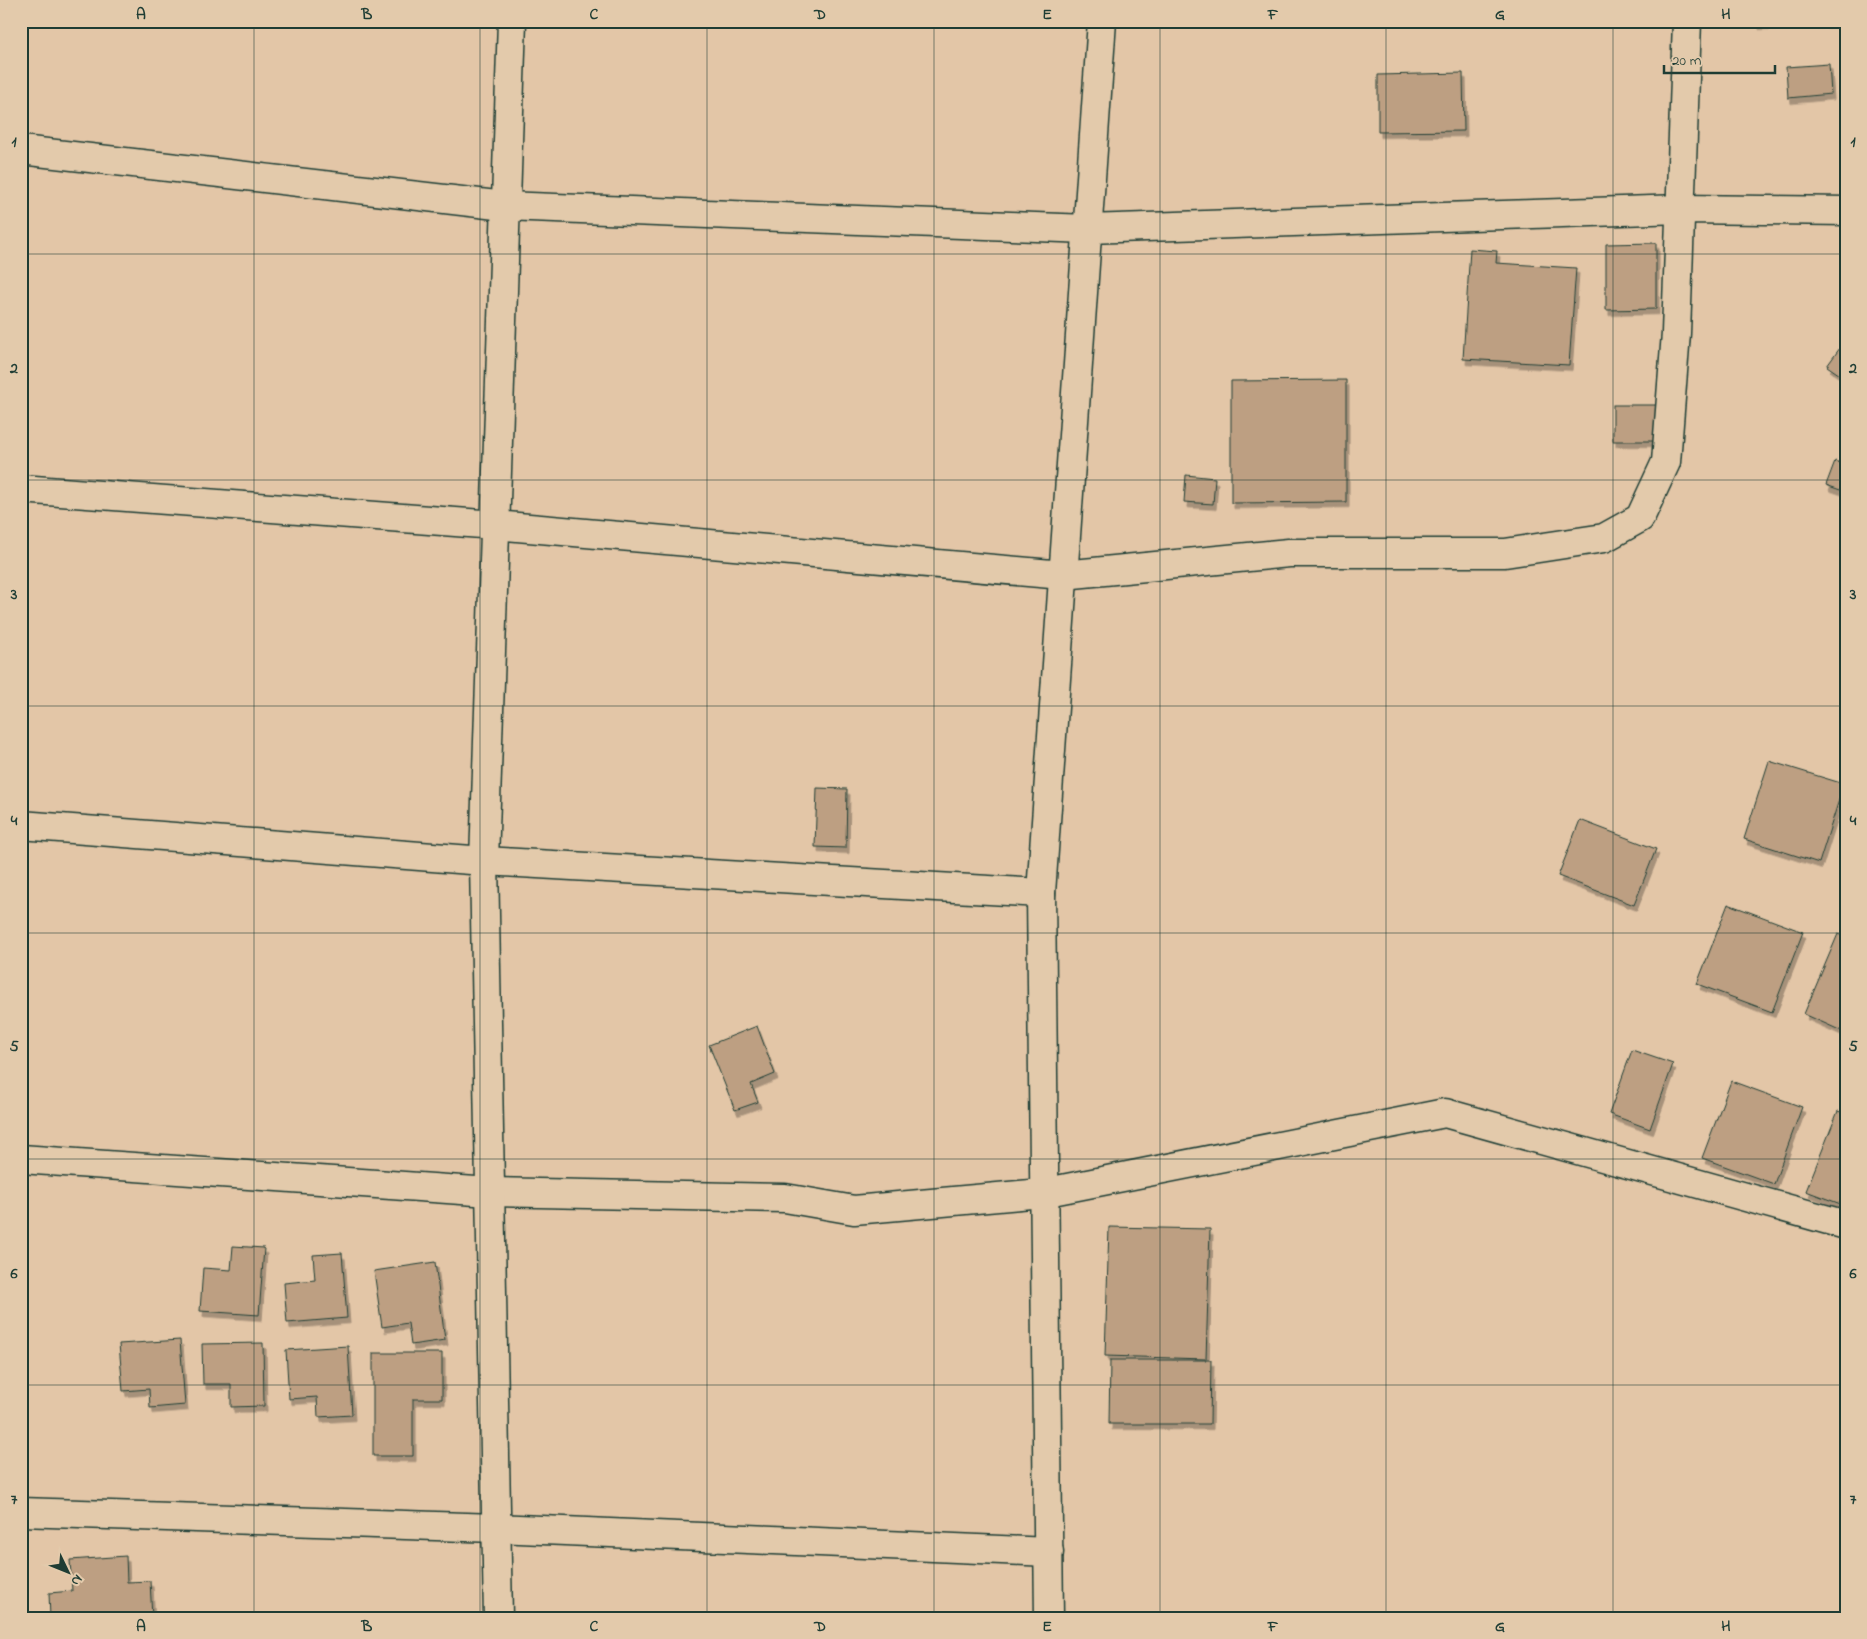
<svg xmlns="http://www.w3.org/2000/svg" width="1867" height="1639" font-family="'Indie Flower',sans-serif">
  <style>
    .building { fill: #bd9f82; stroke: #1f3d34; filter: url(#shadow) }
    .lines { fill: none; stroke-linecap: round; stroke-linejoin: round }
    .minor-casing { stroke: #1f3d34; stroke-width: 31 }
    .minor { stroke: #e3caab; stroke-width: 28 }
    .grid { fill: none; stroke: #1f3d34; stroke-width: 1; stroke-opacity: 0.55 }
    .neatline { fill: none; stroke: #1f3d34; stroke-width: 2 }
    .grid-label { font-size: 16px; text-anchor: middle; font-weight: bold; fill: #1f3d34 }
  </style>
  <defs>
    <filter id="shadow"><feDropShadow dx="3" dy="5.5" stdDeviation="0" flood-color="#0004"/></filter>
  </defs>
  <rect width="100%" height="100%" fill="#e3c6a7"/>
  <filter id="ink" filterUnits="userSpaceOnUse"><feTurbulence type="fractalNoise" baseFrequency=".02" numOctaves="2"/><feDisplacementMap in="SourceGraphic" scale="10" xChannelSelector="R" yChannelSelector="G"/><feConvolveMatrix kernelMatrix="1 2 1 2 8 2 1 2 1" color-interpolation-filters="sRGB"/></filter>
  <g filter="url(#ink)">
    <g class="building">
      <path d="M 1756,21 L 1846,21 L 1846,22 L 1756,24 Z"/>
      <path d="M 1842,31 L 1846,31 L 1846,126 L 1843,126 Z"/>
      <path d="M 1829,64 L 1831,94 L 1788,98 L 1786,67 Z"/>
      <path d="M 1463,73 L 1464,131 L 1378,132 L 1378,75 Z"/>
      <path d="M 1656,243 L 1656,309 L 1606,310 L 1606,244 Z"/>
      <path d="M 1470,249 L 1497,251 L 1496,263 L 1576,268 L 1569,365 L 1463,359 Z"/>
      <path d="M 1845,341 L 1846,341 L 1846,379 L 1827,366 Z"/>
      <path d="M 1346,380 L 1346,502 L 1231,503 L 1231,381 Z"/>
      <rect x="1613" y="405" width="43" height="36"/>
      <path d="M 1835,461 L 1846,465 L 1846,492 L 1826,485 Z"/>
      <path d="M 1186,475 L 1215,478 L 1213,504 L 1184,502 Z"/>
      <path d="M 1769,761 L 1844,784 L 1819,863 L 1744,839 Z"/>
      <path d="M 817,788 L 847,789 L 846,848 L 815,847 Z"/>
      <path d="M 1580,820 L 1656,849 L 1634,905 L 1558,876 Z"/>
      <path d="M 1728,904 L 1803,932 L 1772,1012 L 1697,984 Z"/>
      <path d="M 1838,934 L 1846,938 L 1846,1033 L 1804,1014 Z"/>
      <path d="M 757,1026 L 775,1074 L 751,1084 L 758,1102 L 735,1110 L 709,1045 Z"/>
      <path d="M 1632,1050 L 1673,1064 L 1650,1129 L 1609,1114 Z"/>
      <path d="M 1731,1081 L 1802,1107 L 1774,1184 L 1702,1158 Z"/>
      <path d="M 1838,1111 L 1846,1114 L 1846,1206 L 1806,1191 Z"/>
      <path d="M 1109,1227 L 1210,1229 L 1206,1359 L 1105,1356 Z"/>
      <path d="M 233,1246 L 264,1248 L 259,1315 L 200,1311 L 203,1268 L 231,1270 Z"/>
      <path d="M 342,1253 L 347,1318 L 287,1323 L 284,1283 L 315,1280 L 313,1255 Z"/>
      <path d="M 435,1262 L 445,1340 L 411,1345 L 408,1323 L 382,1327 L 374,1271 Z"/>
      <path d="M 180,1340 L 185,1405 L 150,1408 L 149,1389 L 123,1391 L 119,1344 Z"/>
      <path d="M 263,1343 L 264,1406 L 231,1407 L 231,1384 L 203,1384 L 202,1344 Z"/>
      <path d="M 348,1346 L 352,1415 L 318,1417 L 317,1397 L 289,1399 L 286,1350 Z"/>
      <path d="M 373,1353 L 442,1353 L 442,1399 L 413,1399 L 413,1456 L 373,1456 Z"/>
      <path d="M 1110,1360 L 1211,1360 L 1210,1424 L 1109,1424 Z"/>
      <path d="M 126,1556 L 127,1582 L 150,1581 L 152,1618 L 50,1618 L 49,1593 L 72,1591 L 70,1560 Z"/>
    </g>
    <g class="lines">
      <g class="minor-casing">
        <g id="minor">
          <path d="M 21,150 L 505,206 L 1088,229 L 1681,209 L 1846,211"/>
          <path d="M 21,489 L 495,525 L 1063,575 L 1289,553 L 1505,553 L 1604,538 L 1640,518 L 1666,462 L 1676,333 L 1687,21"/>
          <path d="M 21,825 L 484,861 L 1041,893"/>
          <path d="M 21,1159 L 490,1192 L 785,1198 L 854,1210 L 1042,1193 L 1445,1113 L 1846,1225"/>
          <path d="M 21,1512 L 496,1528 L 1049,1552"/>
          <path d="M 498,1618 L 484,861 L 512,21"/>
          <path d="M 1049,1618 L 1041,893 L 1102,21"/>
        </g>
      </g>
      <use href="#minor" class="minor"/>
    </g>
  </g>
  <path class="grid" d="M 254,21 L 254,1618M 480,21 L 480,1618M 707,21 L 707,1618M 934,21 L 934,1618M 1160,21 L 1160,1618M 1386,21 L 1386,1618M 1613,21 L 1613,1618M 21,254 L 1846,254M 21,480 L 1846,480M 21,706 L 1846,706M 21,933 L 1846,933M 21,1159 L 1846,1159M 21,1385 L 1846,1385"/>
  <rect width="1867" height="1639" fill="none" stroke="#e3caab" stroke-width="55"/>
  <g transform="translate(68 1572) rotate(133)" stroke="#e3caab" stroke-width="4" paint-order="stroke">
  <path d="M0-4L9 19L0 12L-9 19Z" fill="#1f3d34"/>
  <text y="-8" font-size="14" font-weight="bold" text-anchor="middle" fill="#1f3d34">N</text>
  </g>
  <path d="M1664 65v8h111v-8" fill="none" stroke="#1f3d34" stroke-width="2.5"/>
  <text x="1672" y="65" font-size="15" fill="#1f3d34" stroke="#e3caab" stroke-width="4" paint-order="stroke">20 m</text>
  <rect x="28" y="28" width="1812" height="1584" class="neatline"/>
  <g class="grid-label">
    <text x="141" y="19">A</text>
    <text x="367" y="19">B</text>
    <text x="594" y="19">C</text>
    <text x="820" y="19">D</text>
    <text x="1047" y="19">E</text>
    <text x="1273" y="19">F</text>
    <text x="1500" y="19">G</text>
    <text x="1726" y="19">H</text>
    <text x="14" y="146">1</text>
    <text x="1853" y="146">1</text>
    <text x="14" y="373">2</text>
    <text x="1853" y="373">2</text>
    <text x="14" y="599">3</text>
    <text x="1853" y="599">3</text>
    <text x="14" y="825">4</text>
    <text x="1853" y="825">4</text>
    <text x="14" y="1051">5</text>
    <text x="1853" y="1051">5</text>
    <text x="14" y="1278">6</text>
    <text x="1853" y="1278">6</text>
    <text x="14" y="1504">7</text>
    <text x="1853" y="1504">7</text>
    <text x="141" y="1631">A</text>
    <text x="367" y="1631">B</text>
    <text x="594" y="1631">C</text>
    <text x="820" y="1631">D</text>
    <text x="1047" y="1631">E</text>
    <text x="1273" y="1631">F</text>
    <text x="1500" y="1631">G</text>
    <text x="1726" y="1631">H</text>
  </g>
</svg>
